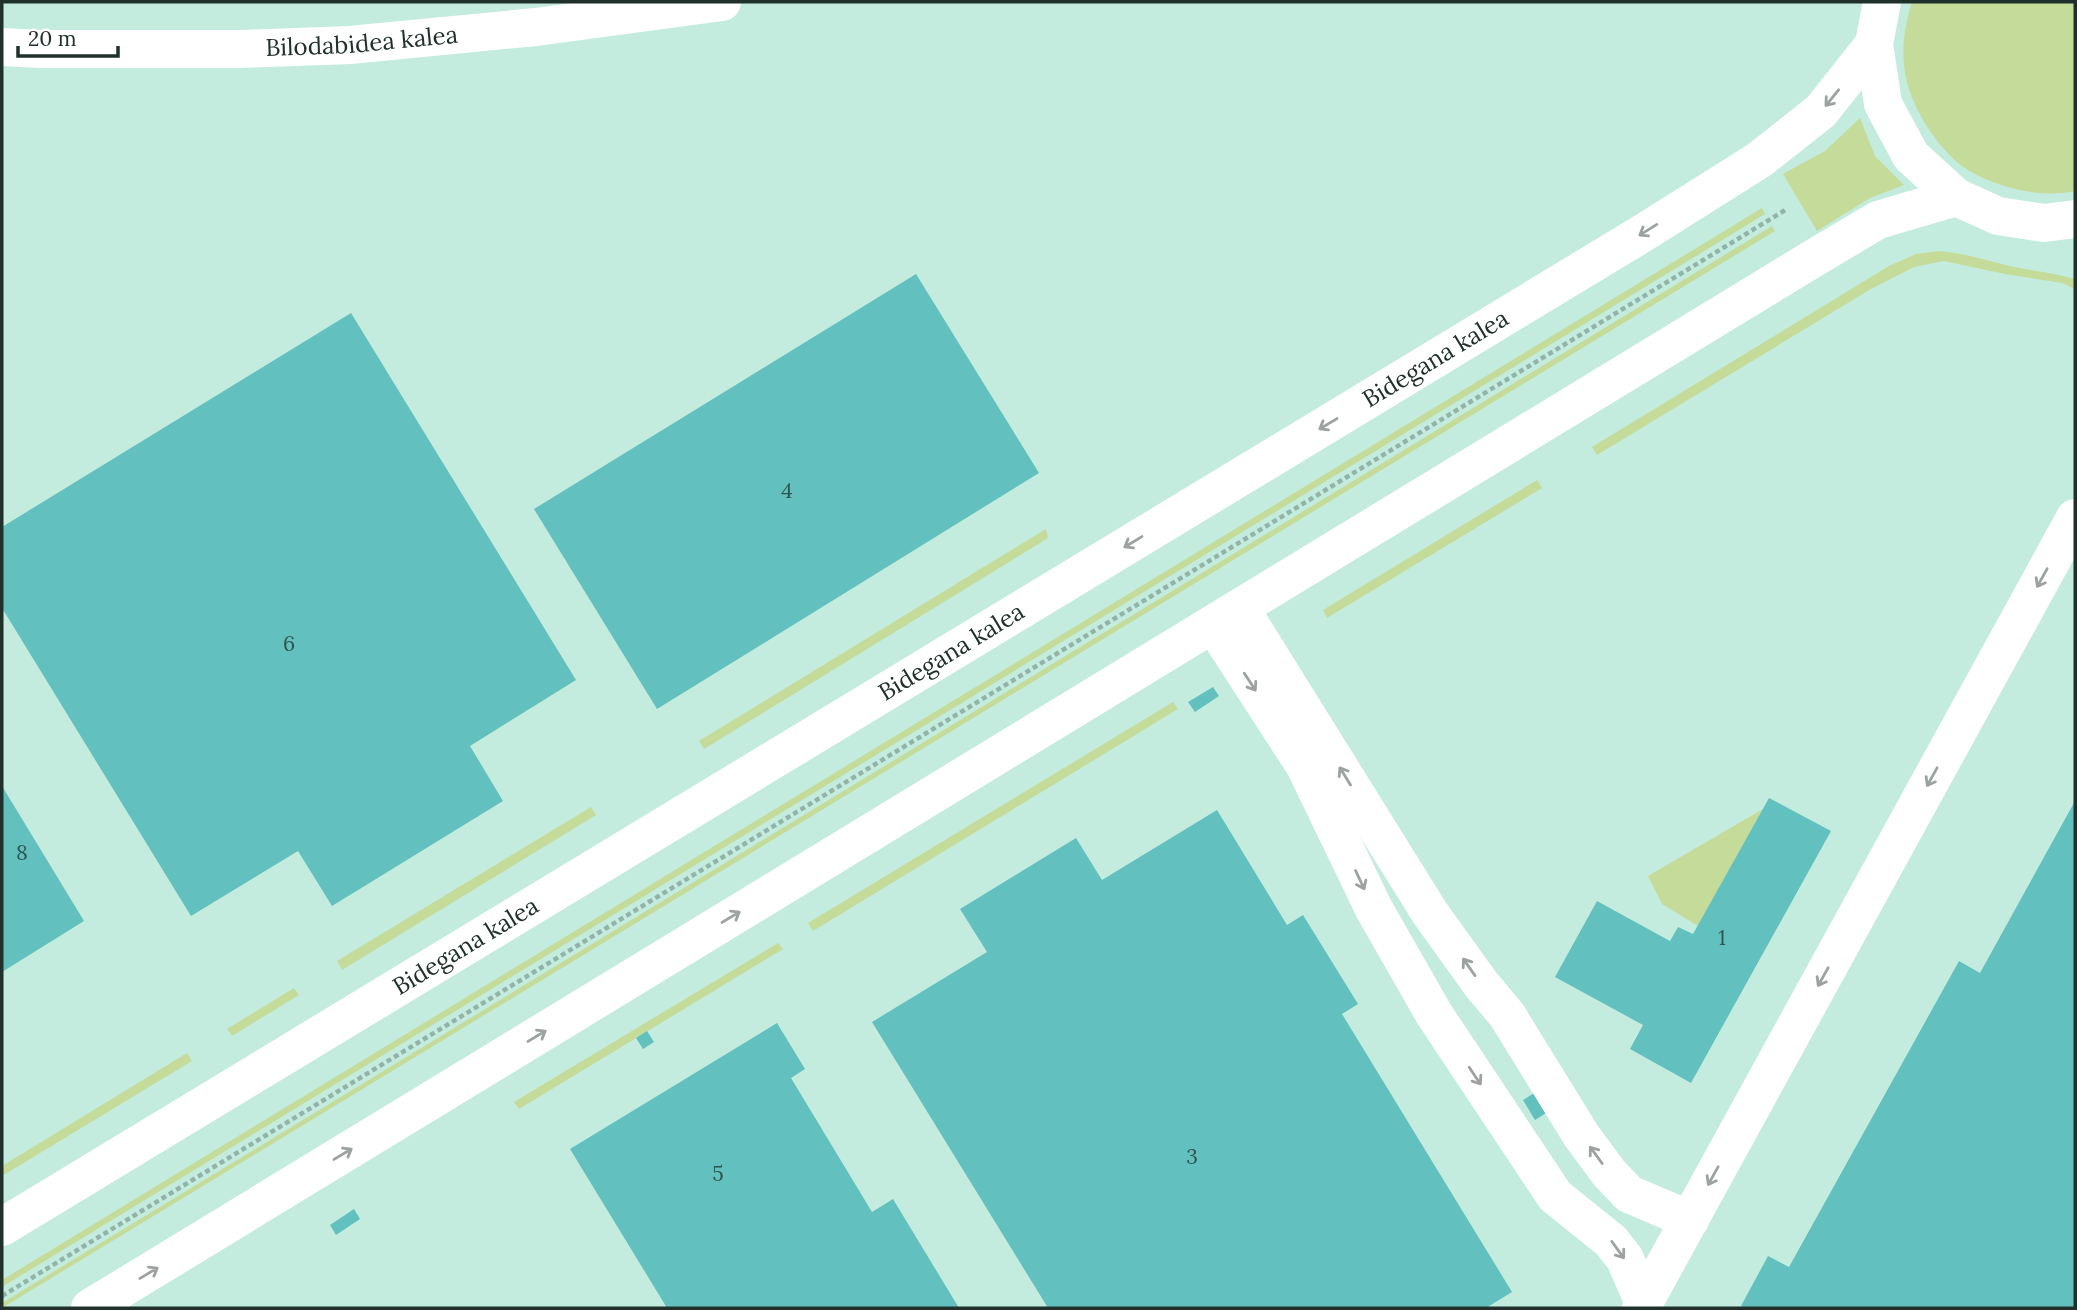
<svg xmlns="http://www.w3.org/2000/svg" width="2077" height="1310" font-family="Lora,serif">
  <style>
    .green { fill: #c4db9a }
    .building { fill: #62c0bf }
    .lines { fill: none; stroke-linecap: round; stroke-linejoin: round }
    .path { stroke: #92b3a8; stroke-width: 4.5; stroke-dasharray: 5 3.5; stroke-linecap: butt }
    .minor { stroke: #fff; stroke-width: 38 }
    .oneway { stroke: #9ba29f }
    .labels { text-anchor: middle; stroke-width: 5; stroke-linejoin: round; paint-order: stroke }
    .number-label { font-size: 21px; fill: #30544f }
    .street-label { font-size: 24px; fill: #20302a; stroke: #fff }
  </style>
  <rect width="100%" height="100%" fill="#c4ecde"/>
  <g class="green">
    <path d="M 1912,2 L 2075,2 L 2075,191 C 2040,199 1992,187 1962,166 C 1938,148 1914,111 1907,82 C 1900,55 1904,27 1912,2 Z"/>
    <path d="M 1860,118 L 1875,156 L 1904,185 L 1870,198 L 1817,231 L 1783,174 L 1825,151 Z"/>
    <path d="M 1762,208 L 1765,214 L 2,1287 L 2,1280 Z"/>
    <path d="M 1772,226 L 1775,231 L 2,1308 L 2,1303 Z"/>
    <path d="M 1939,251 C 1963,253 1985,260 2010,266 C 2032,271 2054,273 2075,279 L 2075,289 L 2062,283 L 2005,274 L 1944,261 L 1914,267 L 1871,289 L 1597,455 L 1592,447 L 1889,266 L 1916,254 Z"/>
    <path d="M 1537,480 L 1542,488 L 1327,618 L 1323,610 Z"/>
    <path d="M 1046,529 L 1048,538 L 704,749 L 699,741 Z"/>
    <path d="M 1173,702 L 1178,709 L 813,931 L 808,923 Z"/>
    <path d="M 591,807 L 596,815 L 342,970 L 337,961 Z"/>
    <path d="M 1763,809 L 1698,926 L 1662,904 L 1648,876 Z"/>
    <path d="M 778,943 L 783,949 L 519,1109 L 514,1102 Z"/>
    <path d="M 294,988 L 299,995 L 232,1036 L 227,1029 Z"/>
    <path d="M 187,1053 L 192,1061 L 2,1176 L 2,1166 Z"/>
  </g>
  <g class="building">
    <path d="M 916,274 L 1039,473 L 657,709 L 534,509 Z"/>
    <path d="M 351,313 L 576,680 L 470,746 L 503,801 L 332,906 L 298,851 L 191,916 L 2,608 L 2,527 Z"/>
    <path d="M 1213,687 L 1219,696 L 1195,712 L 1188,702 Z"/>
    <path d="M 2,786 L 84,921 L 2,972 Z"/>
    <path d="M 1769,798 L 1831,831 L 1691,1083 L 1630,1049 L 1643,1025 L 1555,977 L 1597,901 L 1670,941 L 1678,927 L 1693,934 Z"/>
    <path d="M 2075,801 L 2075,1308 L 1745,1308 L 1741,1306 L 1768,1256 L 1789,1267 L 1959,961 L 1980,973 Z"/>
    <path d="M 1217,810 L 1287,925 L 1303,915 L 1358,1004 L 1342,1014 L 1512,1292 L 1486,1308 L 1048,1308 L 872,1022 L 987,952 L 960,909 L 1076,838 L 1102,880 Z"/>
    <path d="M 777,1023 L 805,1069 L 791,1078 L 872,1212 L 893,1199 L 959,1308 L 667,1308 L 570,1149 Z"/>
    <path d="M 647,1031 L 654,1042 L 643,1049 L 636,1038 Z"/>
    <path d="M 1539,1090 L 1551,1110 L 1535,1120 L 1523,1100 Z"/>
    <path d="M 354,1209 L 360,1219 L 336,1235 L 330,1225 Z"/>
  </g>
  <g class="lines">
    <path class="path" d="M 2,1296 L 1787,209"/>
    <g class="minor">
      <path d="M 1882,2 L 1874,44 L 1883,104 L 1911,156 L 1956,197 L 1998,216 L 2044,223 L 2075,219"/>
      <path id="s1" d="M 2,47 L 41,49 L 240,49 L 350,45 L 536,27 L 722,2"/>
      <path d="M 1240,608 L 1430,913 L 1481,984 L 1507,1015 L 1581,1135 L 1609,1173 L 1629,1194 L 1690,1220"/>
      <path d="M 1213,624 L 1305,766 L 1374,909 L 1434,1014 L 1555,1196 L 1611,1241 L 1625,1259 L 1644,1303"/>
      <path id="s2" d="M 2,1227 L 1643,233 L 1759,160 L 1821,111 L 1874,44"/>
      <path d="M 90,1308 L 1814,258 L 1878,220 L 1956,197"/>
      <path d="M 1641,1308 L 2075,518"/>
    </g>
  </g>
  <defs><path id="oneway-shaft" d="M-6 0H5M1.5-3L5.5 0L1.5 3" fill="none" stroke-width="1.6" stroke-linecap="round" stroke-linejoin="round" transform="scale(1.75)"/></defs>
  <g class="oneway">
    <use href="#oneway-shaft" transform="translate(1832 98) rotate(129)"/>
    <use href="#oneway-shaft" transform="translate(1648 230) rotate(148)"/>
    <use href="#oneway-shaft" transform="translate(1328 424) rotate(149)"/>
    <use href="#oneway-shaft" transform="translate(1133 542) rotate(149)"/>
    <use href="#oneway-shaft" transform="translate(2042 578) rotate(119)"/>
    <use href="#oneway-shaft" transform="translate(1250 682) rotate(57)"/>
    <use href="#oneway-shaft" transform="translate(1345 776) rotate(-122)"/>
    <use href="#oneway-shaft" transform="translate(1932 777) rotate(119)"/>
    <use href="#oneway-shaft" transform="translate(1360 880) rotate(65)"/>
    <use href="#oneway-shaft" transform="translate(731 917) rotate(-31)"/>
    <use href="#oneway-shaft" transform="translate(1469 967) rotate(-125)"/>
    <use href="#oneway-shaft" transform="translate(1823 977) rotate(119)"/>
    <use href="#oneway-shaft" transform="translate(537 1036) rotate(-31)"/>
    <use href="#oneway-shaft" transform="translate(1475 1076) rotate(56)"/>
    <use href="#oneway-shaft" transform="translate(343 1154) rotate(-31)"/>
    <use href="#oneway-shaft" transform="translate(1596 1155) rotate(-126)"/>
    <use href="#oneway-shaft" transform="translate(1713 1176) rotate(119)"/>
    <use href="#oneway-shaft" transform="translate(1618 1250) rotate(54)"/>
    <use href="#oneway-shaft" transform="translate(149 1273) rotate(-31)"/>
  </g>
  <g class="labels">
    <g class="number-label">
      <text x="787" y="498">4</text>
      <text x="289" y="651">6</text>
      <text x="22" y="860">8</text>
      <text x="1722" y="945">1</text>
      <text x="1192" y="1164">3</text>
      <text x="718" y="1181">5</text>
    </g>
    <g class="street-label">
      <text dy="8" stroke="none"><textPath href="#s1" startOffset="360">Bilodabidea kalea</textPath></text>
      <text dy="8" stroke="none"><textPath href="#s2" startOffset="1676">Bidegana kalea</textPath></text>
      <text dy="8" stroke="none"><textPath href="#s2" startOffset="1110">Bidegana kalea</textPath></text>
      <text dy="8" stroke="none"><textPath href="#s2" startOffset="542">Bidegana kalea</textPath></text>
    </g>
  </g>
  <rect width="2077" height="1310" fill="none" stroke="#20302a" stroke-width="7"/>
  <path d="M18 46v10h100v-10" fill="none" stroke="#20302a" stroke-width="3.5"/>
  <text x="28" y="46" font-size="21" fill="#20302a" stroke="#ffffff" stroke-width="5" paint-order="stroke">20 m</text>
</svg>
